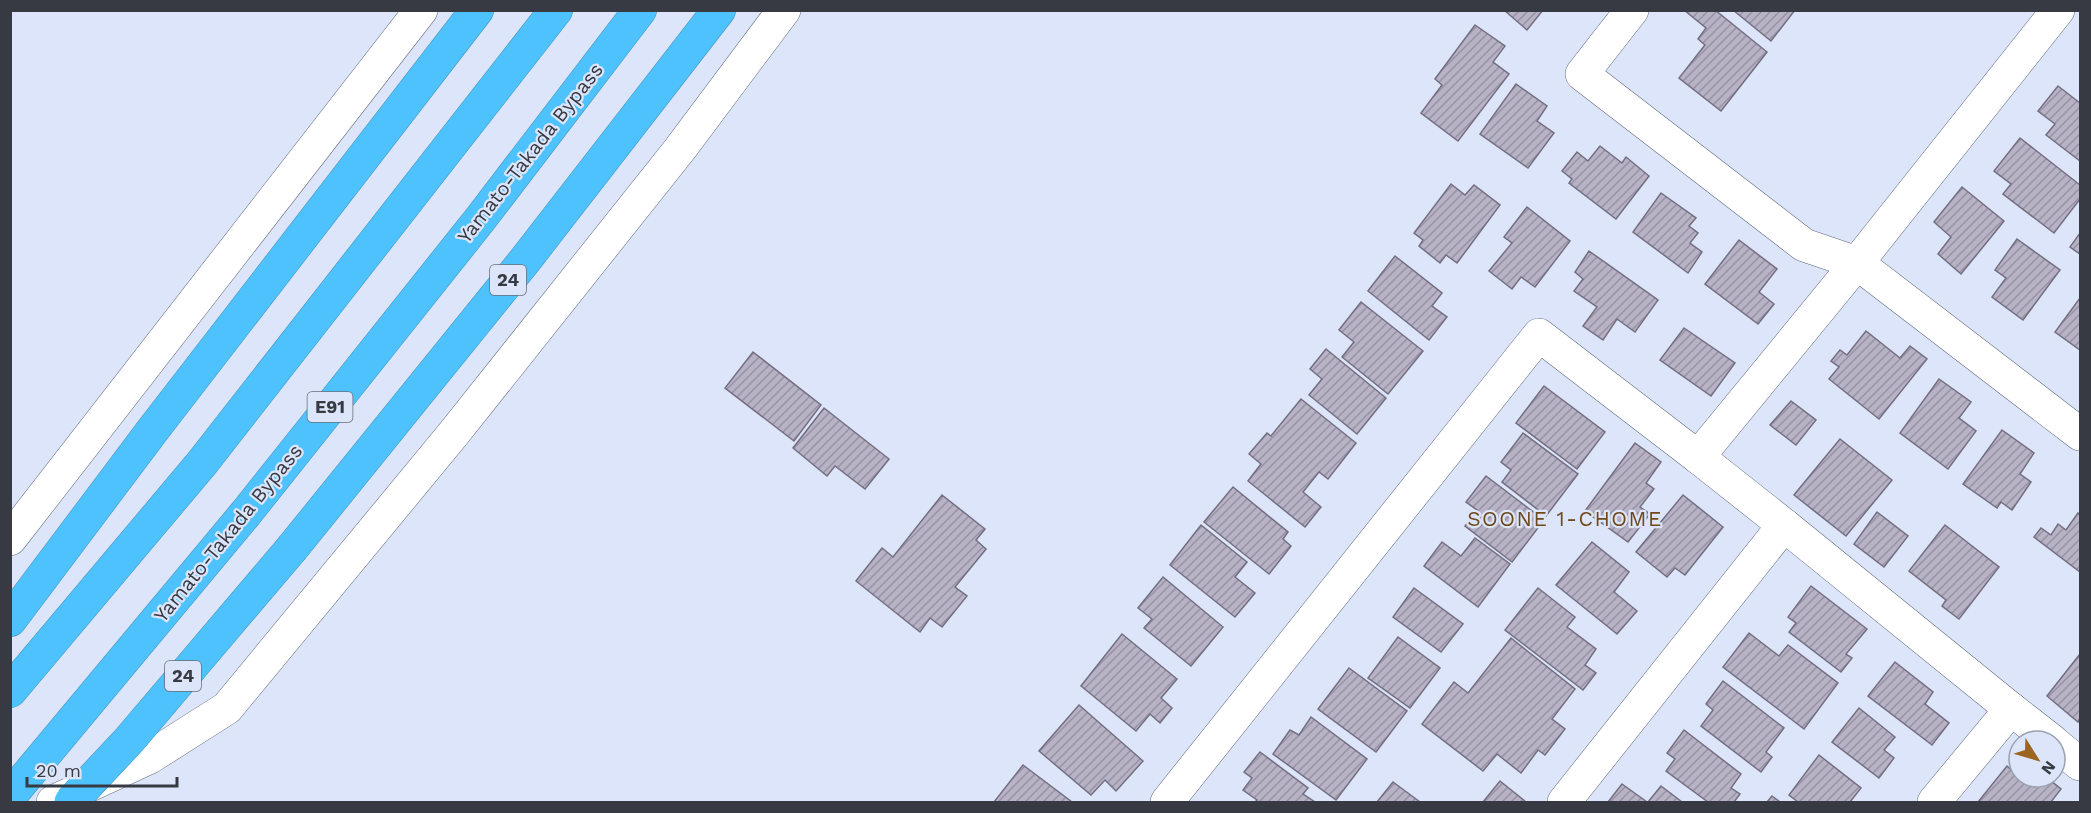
<svg xmlns="http://www.w3.org/2000/svg" width="2091" height="813" font-family="'Work Sans',sans-serif">
  <style>
    .building { fill: url(#building-hatch); stroke: #736e80; stroke-width: 1.5 }
    .lines { fill: none; stroke-linecap: round; stroke-linejoin: round }
    .minor-casing { stroke: #636b7c; stroke-width: 34 }
    .highway-casing { stroke: #4592bb; stroke-width: 34 }
    .minor { stroke: #fff; stroke-width: 33 }
    .highway { stroke: #4dc2fc; stroke-width: 33 }
    .highway-bridge-casing { stroke: #4592bb; stroke-width: 34; stroke-linecap: butt }
    .highway-bridge { stroke: #4dc2fc; stroke-width: 33 }
    .labels { text-anchor: middle; stroke-width: 4.5; stroke-linejoin: round; paint-order: stroke }
    .shield { fill: #dce5f9; stroke: #686d79; stroke-width: 1.5 }
    .shield-label { font-size: 18px; font-weight: bold; fill: #373a42 }
    .street-label { font-size: 20px; fill: #373a42; stroke: #dce5f9 }
    .neighbourhood-label { font-size: 21px; letter-spacing: 1.5px; fill: #6f481b; stroke: #dce5f9 }
  </style>
  <defs>
    <pattern id="building-hatch" width="6" height="6" patternUnits="userSpaceOnUse" patternTransform="scale(1.5)"><rect width="6" height="6" fill="#b8b2c6"/><path d="M-1 1l2-2M0 6l6-6M5 7l2-2" fill="none" stroke="#9692a2"/></pattern>
  </defs>
  <rect width="100%" height="100%" fill="#dce5f9"/>
  <g class="building">
    <path d="M 1504,10 L 1543,10 L 1527,30 Z"/>
    <path d="M 1684,10 L 1715,10 L 1767,52 L 1721,111 L 1679,78 L 1705,45 L 1698,39 L 1706,28 Z"/>
    <path d="M 1733,10 L 1795,10 L 1771,41 Z"/>
    <path d="M 1475,25 L 1505,46 L 1493,62 L 1509,74 L 1458,141 L 1421,113 L 1442,85 L 1435,79 Z"/>
    <path d="M 1516,84 L 1547,106 L 1537,121 L 1554,133 L 1528,168 L 1480,134 Z"/>
    <path d="M 2058,86 L 2080,103 L 2080,161 L 2046,135 L 2055,124 L 2038,111 Z"/>
    <path d="M 2020,138 L 2080,185 L 2080,199 L 2054,233 L 2003,194 L 2011,184 L 1994,171 Z"/>
    <path d="M 1600,146 L 1622,163 L 1626,157 L 1649,176 L 1616,219 L 1569,183 L 1572,179 L 1562,171 L 1577,152 L 1588,161 Z"/>
    <path d="M 1451,184 L 1465,195 L 1474,185 L 1500,205 L 1457,263 L 1446,255 L 1440,263 L 1419,246 L 1423,240 L 1414,233 Z"/>
    <path d="M 1962,187 L 2004,221 L 1961,274 L 1938,254 L 1951,237 L 1934,222 Z"/>
    <path d="M 1661,193 L 1696,218 L 1689,226 L 1698,233 L 1690,243 L 1702,252 L 1688,273 L 1633,232 Z"/>
    <path d="M 1527,207 L 1570,241 L 1535,287 L 1521,277 L 1512,289 L 1489,271 L 1512,243 L 1504,237 Z"/>
    <path d="M 2080,233 L 2080,254 L 2070,247 Z"/>
    <path d="M 2017,239 L 2060,270 L 2023,320 L 1992,297 L 2006,278 L 1995,270 Z"/>
    <path d="M 1739,240 L 1777,269 L 1759,292 L 1774,304 L 1758,324 L 1705,284 Z"/>
    <path d="M 1589,251 L 1658,300 L 1635,332 L 1617,319 L 1603,340 L 1583,326 L 1597,307 L 1574,291 L 1583,279 L 1575,272 Z"/>
    <path d="M 1395,256 L 1442,293 L 1432,306 L 1447,317 L 1429,340 L 1368,291 Z"/>
    <path d="M 2080,298 L 2080,350 L 2055,332 Z"/>
    <path d="M 1361,302 L 1423,351 L 1388,394 L 1342,357 L 1354,342 L 1339,330 Z"/>
    <path d="M 1684,328 L 1735,363 L 1711,396 L 1660,360 Z"/>
    <path d="M 1866,331 L 1900,358 L 1910,346 L 1927,359 L 1879,419 L 1829,379 L 1839,367 L 1831,361 L 1840,350 L 1847,355 Z"/>
    <path d="M 1326,349 L 1386,398 L 1357,434 L 1309,395 L 1322,379 L 1310,369 Z"/>
    <path d="M 753,352 L 821,405 L 794,441 L 725,388 Z"/>
    <path d="M 1939,379 L 1971,402 L 1959,418 L 1976,431 L 1948,469 L 1900,433 Z"/>
    <path d="M 1544,386 L 1605,432 L 1577,469 L 1516,423 Z"/>
    <path d="M 1301,399 L 1356,443 L 1328,479 L 1319,472 L 1303,492 L 1321,507 L 1305,527 L 1248,481 L 1261,464 L 1249,454 L 1267,433 L 1271,436 Z"/>
    <path d="M 1791,401 L 1816,420 L 1796,445 L 1770,425 Z"/>
    <path d="M 824,408 L 889,459 L 865,489 L 835,466 L 827,476 L 793,448 Z"/>
    <path d="M 2002,430 L 2034,453 L 2020,474 L 2031,482 L 2012,510 L 2001,502 L 1997,508 L 1963,484 Z"/>
    <path d="M 1523,433 L 1578,474 L 1546,516 L 1502,482 L 1511,470 L 1501,462 Z"/>
    <path d="M 1840,439 L 1892,480 L 1846,536 L 1794,495 Z"/>
    <path d="M 1635,443 L 1661,462 L 1646,483 L 1654,489 L 1640,507 L 1650,514 L 1628,542 L 1585,511 Z"/>
    <path d="M 1486,476 L 1544,520 L 1512,562 L 1465,526 L 1477,510 L 1466,502 Z"/>
    <path d="M 1233,487 L 1288,532 L 1283,539 L 1291,546 L 1269,574 L 1204,522 Z"/>
    <path d="M 942,495 L 985,529 L 976,540 L 986,549 L 955,587 L 967,596 L 942,627 L 930,618 L 920,632 L 856,581 L 882,548 L 893,557 Z"/>
    <path d="M 1683,495 L 1723,527 L 1685,575 L 1675,568 L 1667,577 L 1636,552 Z"/>
    <path d="M 1877,512 L 1908,536 L 1884,567 L 1854,544 Z"/>
    <path d="M 2078,513 L 2080,515 L 2080,572 L 2034,537 L 2041,528 L 2051,535 L 2058,524 L 2066,530 Z"/>
    <path d="M 1201,525 L 1247,562 L 1235,577 L 1255,593 L 1235,617 L 1170,565 Z"/>
    <path d="M 1945,525 L 1999,567 L 1959,619 L 1942,606 L 1946,600 L 1909,571 Z"/>
    <path d="M 1475,538 L 1510,564 L 1478,607 L 1424,566 L 1442,542 L 1461,556 Z"/>
    <path d="M 1592,542 L 1629,572 L 1614,592 L 1637,611 L 1617,634 L 1556,585 Z"/>
    <path d="M 1163,577 L 1223,627 L 1191,666 L 1144,628 L 1152,619 L 1138,608 Z"/>
    <path d="M 1811,586 L 1867,629 L 1846,654 L 1852,658 L 1841,672 L 1789,632 L 1796,623 L 1788,617 Z"/>
    <path d="M 1414,588 L 1463,624 L 1441,652 L 1393,617 Z"/>
    <path d="M 1538,588 L 1575,617 L 1567,627 L 1596,649 L 1585,665 L 1596,673 L 1583,690 L 1505,630 Z"/>
    <path d="M 1749,633 L 1779,656 L 1788,645 L 1838,683 L 1804,729 L 1723,667 Z"/>
    <path d="M 1122,634 L 1177,679 L 1161,698 L 1172,708 L 1160,723 L 1150,714 L 1136,731 L 1081,686 Z"/>
    <path d="M 1398,637 L 1440,668 L 1410,708 L 1368,678 Z"/>
    <path d="M 1511,638 L 1575,689 L 1552,719 L 1565,729 L 1545,755 L 1538,750 L 1521,773 L 1497,754 L 1483,771 L 1422,724 L 1454,682 L 1468,693 Z"/>
    <path d="M 2080,654 L 2080,718 L 2078,722 L 2047,696 Z"/>
    <path d="M 1895,662 L 1933,692 L 1925,704 L 1949,723 L 1932,745 L 1868,696 Z"/>
    <path d="M 1349,668 L 1407,711 L 1376,752 L 1318,709 Z"/>
    <path d="M 1723,681 L 1784,728 L 1766,752 L 1772,757 L 1761,772 L 1701,726 L 1713,710 L 1706,704 Z"/>
    <path d="M 1079,705 L 1143,761 L 1116,791 L 1105,780 L 1091,795 L 1039,751 Z"/>
    <path d="M 1859,708 L 1895,737 L 1884,750 L 1894,758 L 1879,778 L 1832,742 Z"/>
    <path d="M 1311,717 L 1367,759 L 1336,800 L 1273,754 L 1290,730 L 1299,735 Z"/>
    <path d="M 1684,730 L 1741,774 L 1731,788 L 1740,794 L 1734,802 L 1708,802 L 1666,771 L 1675,759 L 1667,753 Z"/>
    <path d="M 1260,752 L 1308,788 L 1303,794 L 1315,802 L 1255,802 L 1257,800 L 1243,790 L 1252,778 L 1244,772 Z"/>
    <path d="M 1819,755 L 1861,788 L 1850,802 L 1798,802 L 1789,795 Z"/>
    <path d="M 1023,765 L 1072,802 L 994,802 Z"/>
    <path d="M 2007,766 L 2019,777 L 2046,777 L 2061,789 L 2051,802 L 1978,802 Z"/>
    <path d="M 1500,781 L 1526,802 L 1483,802 Z"/>
    <path d="M 1393,782 L 1420,802 L 1377,802 Z"/>
    <path d="M 1622,784 L 1647,802 L 1608,802 Z"/>
    <path d="M 1661,786 L 1682,802 L 1648,802 Z"/>
    <path d="M 1772,796 L 1780,802 L 1767,802 Z"/>
  </g>
  <g class="lines">
    <g class="minor-casing">
      <g id="minor">
        <path d="M 1632,10 L 1582,74 L 1804,245 L 1857,263 L 2080,434"/>
        <path d="M 1784,525 L 1698,457 L 1857,263 L 2058,10"/>
        <path d="M 10,539 L 421,10"/>
        <path d="M 2011,709 L 2052,741"/>
        <path d="M 2055,744 L 2080,764"/>
        <path d="M 53,802 L 150,757 L 227,708 L 454,433 L 680,149 L 784,10"/>
        <path d="M 1167,802 L 1539,335 L 1698,457"/>
        <path d="M 1564,802 L 1784,525 L 2011,709 L 1934,802"/>
      </g>
    </g>
    <g class="highway-casing">
      <g id="highway">
        <path d="M 293,547 L 526,259 L 719,10"/>
        <path d="M 10,620 L 152,431 L 477,10"/>
        <path d="M 10,691 L 202,463 L 556,10"/>
        <path d="M 10,796 L 246,513 L 481,218 L 640,10"/>
      </g>
    </g>
    <use href="#minor" class="minor"/>
    <use href="#highway" class="highway"/>
    <g class="highway-bridge-casing">
      <path id="highway-bridge" d="M 71,802 L 130,739 L 293,547"/>
    </g>
    <use href="#highway-bridge" class="highway-bridge"/>
  </g>
  <g class="labels">
    <g class="shield">
      <rect x="490" y="265" width="36" height="30" rx="4.5"/>
      <rect x="307.5" y="392" width="45" height="30" rx="4.5"/>
      <rect x="165" y="661" width="36" height="30" rx="4.5"/>
    </g>
    <g class="shield-label">
      <text x="508" y="286">24</text>
      <text x="330" y="413">E91</text>
      <text x="183" y="682">24</text>
    </g>
    <g class="street-label">
      <text transform="translate(530 153) rotate(-52)" y="7">Yamato-Takada Bypass</text>
      <text transform="translate(228 533) rotate(-51)" y="7">Yamato-Takada Bypass</text>
    </g>
    <g class="neighbourhood-label">
      <text x="1565" y="526">SOONE 1-CHOME</text>
    </g>
  </g>
  <rect width="2091" height="813" fill="none" stroke="#373a42" stroke-width="24"/>
  <g transform="translate(2037 759) rotate(127)"><circle r="28" fill="#dce5f9" stroke="#9aa1b0" stroke-width="1.5"/>
  <path d="M0-4.5L10 22L0 15L-10 22Z" fill="#9b641f"/>
  <text y="-9" font-size="16" font-weight="bold" text-anchor="middle" fill="#373a42">N</text>
  </g>
  <path d="M27 777v9h150v-9" fill="none" stroke="#373a42" stroke-width="3"/>
  <text x="36" y="777" font-size="18" fill="#373a42" stroke="#dce5f9" stroke-width="4.5" paint-order="stroke">20 m</text>
</svg>
